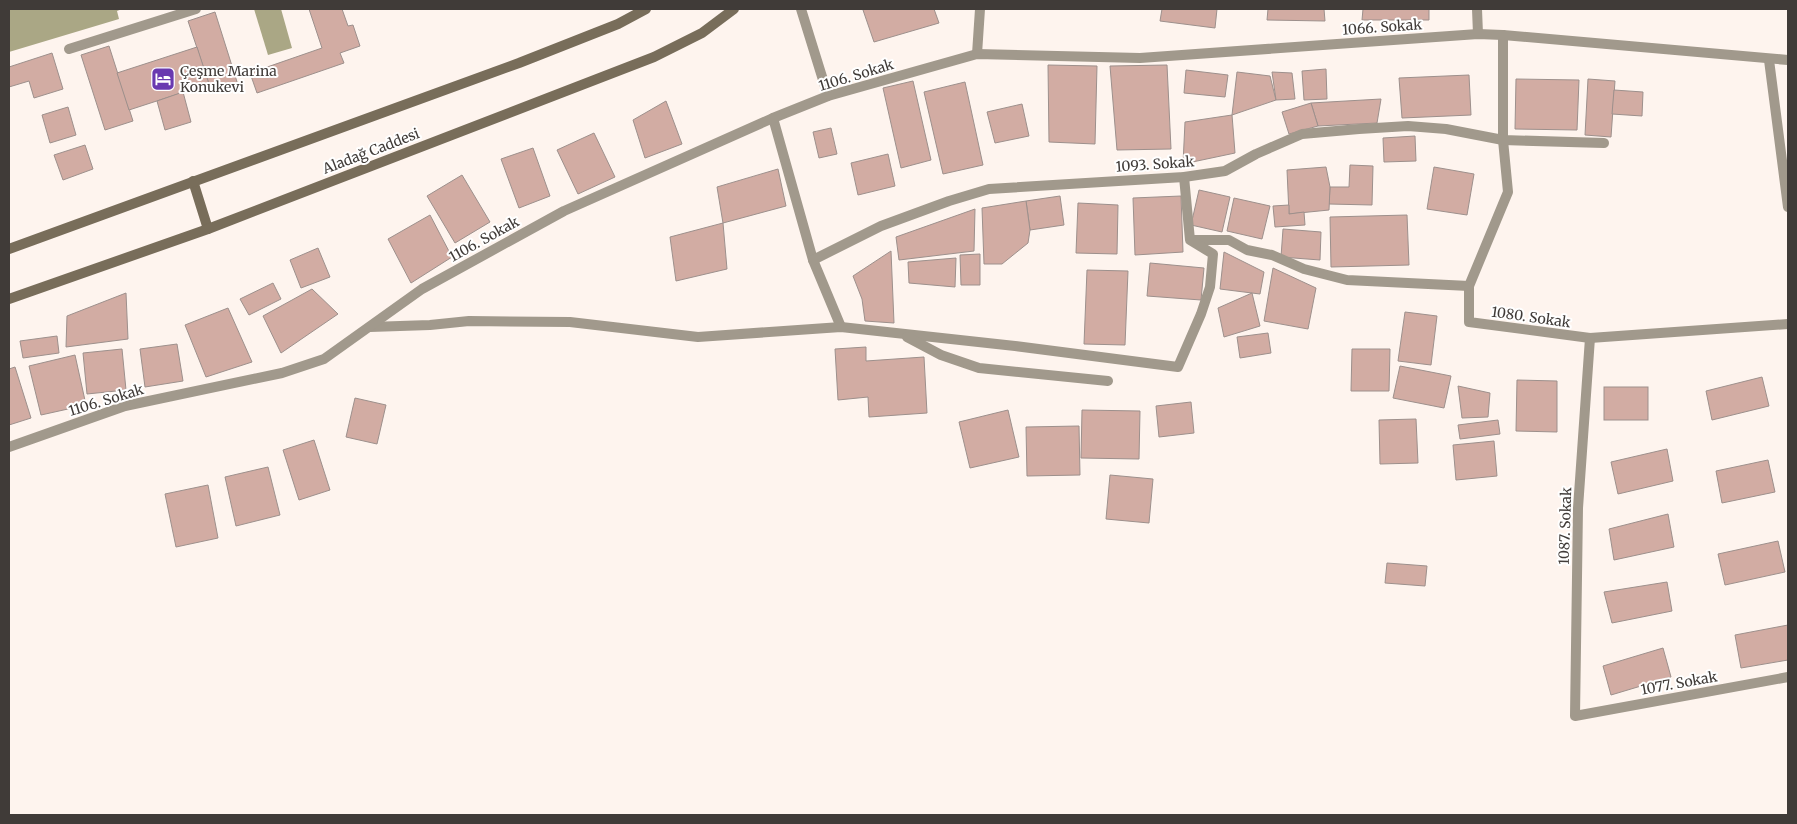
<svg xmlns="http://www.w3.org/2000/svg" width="1797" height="824" font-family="Merriweather,serif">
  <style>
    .water { fill: #aaa785 }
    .building { fill: #d2aca3; stroke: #9d908c }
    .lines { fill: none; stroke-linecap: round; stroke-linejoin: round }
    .street { stroke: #a1998c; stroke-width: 10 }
    .secondary { stroke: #786d5a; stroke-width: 10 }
    .labels { text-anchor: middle; stroke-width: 4; stroke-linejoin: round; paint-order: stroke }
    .street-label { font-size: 14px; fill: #403b38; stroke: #fff }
    .poi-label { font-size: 14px; fill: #403b38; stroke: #fff; text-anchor: start }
  </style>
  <rect width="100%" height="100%" fill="#fef4ee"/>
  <g class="water">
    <path d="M 9,9 L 122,9 L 117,11 L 119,19 L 9,52 Z"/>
    <path d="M 254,9 L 281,9 L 292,48 L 268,55 Z"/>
  </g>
  <g class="building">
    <path d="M 309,9 L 342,9 L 348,26 L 353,25 L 360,46 L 340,53 L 344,63 L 257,93 L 250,73 L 322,48 Z"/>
    <path d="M 866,9 L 934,9 L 939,23 L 874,42 L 863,10 Z"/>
    <path d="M 1162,9 L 1217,9 L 1215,28 L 1160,21 Z"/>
    <path d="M 1268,9 L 1324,9 L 1325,21 L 1267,20 Z"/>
    <path d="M 1363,9 L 1429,9 L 1429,20 L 1362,20 Z"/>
    <path d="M 215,12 L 238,85 L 212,93 L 188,21 Z"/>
    <path d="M 109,46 L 133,121 L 105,130 L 81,55 Z"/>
    <path d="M 197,47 L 209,84 L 129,110 L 117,73 Z"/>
    <path d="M 52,53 L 63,89 L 34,98 L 29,81 L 9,87 L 9,67 Z"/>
    <path d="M 1048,65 L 1097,66 L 1095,144 L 1049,142 Z"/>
    <path d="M 1167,65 L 1171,149 L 1117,150 L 1110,66 Z"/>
    <path d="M 1326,69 L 1327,99 L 1304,100 L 1302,71 Z"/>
    <path d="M 1186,70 L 1228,75 L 1225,97 L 1184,93 Z"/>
    <path d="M 1237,72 L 1270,76 L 1276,100 L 1232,115 Z"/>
    <path d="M 1272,72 L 1292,73 L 1295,99 L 1276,100 Z"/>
    <path d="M 1469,75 L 1471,115 L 1402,118 L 1399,78 Z"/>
    <path d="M 1516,79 L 1579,80 L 1577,130 L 1515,129 Z"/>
    <path d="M 1588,79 L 1615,81 L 1611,137 L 1585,135 Z"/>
    <path d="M 913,81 L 931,160 L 901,168 L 883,88 Z"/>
    <path d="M 965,82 L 983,165 L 943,174 L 924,92 Z"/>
    <path d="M 1614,90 L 1643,92 L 1642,116 L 1612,114 Z"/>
    <path d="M 183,92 L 191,122 L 165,130 L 157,101 Z"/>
    <path d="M 1381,99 L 1377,123 L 1318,126 L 1311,103 Z"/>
    <path d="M 666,101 L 682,144 L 645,158 L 633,120 Z"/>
    <path d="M 1311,103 L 1318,126 L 1289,134 L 1282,112 Z"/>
    <path d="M 1022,104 L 1029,136 L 995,143 L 987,112 Z"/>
    <path d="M 68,107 L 76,135 L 50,143 L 42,115 Z"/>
    <path d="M 1232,115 L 1235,153 L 1183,164 L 1185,122 Z"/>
    <path d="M 831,128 L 837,154 L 819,158 L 813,132 Z"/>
    <path d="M 594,133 L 615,177 L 578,194 L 557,150 Z"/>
    <path d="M 1415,136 L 1416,161 L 1384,162 L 1383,138 Z"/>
    <path d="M 85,145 L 93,169 L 63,180 L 54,155 Z"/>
    <path d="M 533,148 L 550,196 L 519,208 L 501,159 Z"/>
    <path d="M 888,154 L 895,186 L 858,195 L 851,163 Z"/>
    <path d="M 1350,165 L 1373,166 L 1372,205 L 1329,204 L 1330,187 L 1349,187 Z"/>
    <path d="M 1326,167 L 1330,187 L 1329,210 L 1289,214 L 1287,170 Z"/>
    <path d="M 1434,167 L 1474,174 L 1467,215 L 1427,209 Z"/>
    <path d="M 778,169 L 786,206 L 723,223 L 717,187 Z"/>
    <path d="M 462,175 L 490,222 L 455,243 L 427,196 Z"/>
    <path d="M 1199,190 L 1230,197 L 1222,232 L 1191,225 Z"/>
    <path d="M 1060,196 L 1064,225 L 1030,230 L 1026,201 Z"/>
    <path d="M 1181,196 L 1183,252 L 1135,255 L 1133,198 Z"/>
    <path d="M 1234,198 L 1270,206 L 1262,239 L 1227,231 Z"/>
    <path d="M 1026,201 L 1030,230 L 1028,243 L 1002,264 L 984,264 L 982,208 Z"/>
    <path d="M 1078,203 L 1118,205 L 1117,254 L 1076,253 Z"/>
    <path d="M 1289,205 L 1289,214 L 1304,212 L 1305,225 L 1275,227 L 1273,206 Z"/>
    <path d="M 975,209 L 974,251 L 899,260 L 896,237 Z"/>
    <path d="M 430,215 L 452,257 L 411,283 L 388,239 Z"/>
    <path d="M 1407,215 L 1409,265 L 1331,267 L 1330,217 Z"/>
    <path d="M 723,223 L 727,269 L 676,281 L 670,237 Z"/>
    <path d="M 1283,229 L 1321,232 L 1320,260 L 1281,257 Z"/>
    <path d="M 318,248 L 330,277 L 301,288 L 290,260 Z"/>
    <path d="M 891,251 L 894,323 L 865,321 L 862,299 L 853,276 Z"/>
    <path d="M 1224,252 L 1264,272 L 1260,294 L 1220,289 Z"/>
    <path d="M 980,254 L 980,285 L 961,285 L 960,255 Z"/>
    <path d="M 956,258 L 955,287 L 909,283 L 908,262 Z"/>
    <path d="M 1150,263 L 1204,268 L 1201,300 L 1147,296 Z"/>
    <path d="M 1273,268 L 1316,288 L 1308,329 L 1264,321 Z"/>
    <path d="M 1087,270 L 1128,271 L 1125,345 L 1084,344 Z"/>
    <path d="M 273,283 L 281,299 L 249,315 L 240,299 Z"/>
    <path d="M 312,289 L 338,314 L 281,353 L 263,316 Z"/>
    <path d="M 126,293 L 128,339 L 66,347 L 67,316 Z"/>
    <path d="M 1252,293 L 1260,326 L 1224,337 L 1218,308 Z"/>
    <path d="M 228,308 L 252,362 L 206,377 L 185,325 Z"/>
    <path d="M 1405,312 L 1437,316 L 1431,365 L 1398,361 Z"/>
    <path d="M 1268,333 L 1271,353 L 1240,358 L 1237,337 Z"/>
    <path d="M 57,336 L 59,353 L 23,358 L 20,341 Z"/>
    <path d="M 177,344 L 183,381 L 145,387 L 140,349 Z"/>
    <path d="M 866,347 L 866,361 L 924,357 L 927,413 L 869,417 L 868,397 L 838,400 L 835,349 Z"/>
    <path d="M 122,349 L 126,390 L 87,394 L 83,353 Z"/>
    <path d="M 1352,349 L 1390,349 L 1389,391 L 1351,391 Z"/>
    <path d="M 75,355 L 86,405 L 41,415 L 29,366 Z"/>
    <path d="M 1400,366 L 1451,376 L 1444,408 L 1393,398 Z"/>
    <path d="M 15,367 L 31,418 L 9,425 L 9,369 Z"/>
    <path d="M 1762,377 L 1769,406 L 1712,420 L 1706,391 Z"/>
    <path d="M 1517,380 L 1557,381 L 1557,432 L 1516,431 Z"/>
    <path d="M 1458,386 L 1490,393 L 1488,417 L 1462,418 Z"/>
    <rect x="1604" y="387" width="44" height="33"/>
    <path d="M 355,398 L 386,405 L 377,444 L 346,437 Z"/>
    <path d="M 1191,402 L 1194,433 L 1159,437 L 1156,406 Z"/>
    <path d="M 1008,410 L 1019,457 L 970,468 L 959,422 Z"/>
    <path d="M 1082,410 L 1140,411 L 1139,459 L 1081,458 Z"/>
    <path d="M 1416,419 L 1418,463 L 1380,464 L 1379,420 Z"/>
    <path d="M 1498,420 L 1500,434 L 1460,439 L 1458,425 Z"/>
    <path d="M 1079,426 L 1080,475 L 1027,476 L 1026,427 Z"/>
    <path d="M 314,440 L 330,490 L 299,500 L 283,450 Z"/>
    <path d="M 1494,441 L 1497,476 L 1456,480 L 1453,445 Z"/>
    <path d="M 1667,449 L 1673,481 L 1618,494 L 1611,462 Z"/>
    <path d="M 1768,460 L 1775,492 L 1722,503 L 1716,471 Z"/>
    <path d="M 268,467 L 280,515 L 236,526 L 225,477 Z"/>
    <path d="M 1110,475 L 1153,479 L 1149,523 L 1106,519 Z"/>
    <path d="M 208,485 L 218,538 L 176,547 L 165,494 Z"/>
    <path d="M 1668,514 L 1674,547 L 1614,560 L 1609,529 Z"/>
    <path d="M 1778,541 L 1785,572 L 1725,585 L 1718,554 Z"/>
    <path d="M 1387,563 L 1427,566 L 1425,586 L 1385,583 Z"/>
    <path d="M 1667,582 L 1672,611 L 1612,623 L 1604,592 Z"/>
    <path d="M 1788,625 L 1788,660 L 1741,668 L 1735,635 Z"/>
    <path d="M 1663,648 L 1671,677 L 1611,695 L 1603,666 Z"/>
  </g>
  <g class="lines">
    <g class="street">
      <path d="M 801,9 L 828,96"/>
      <path d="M 1477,9 L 1478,34"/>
      <path d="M 1503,35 L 1503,140 L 1508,192 L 1469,286 L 1469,322 L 1590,338 L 1788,324"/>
      <path d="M 69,49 L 196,9"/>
      <path d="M 977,54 L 980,9"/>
      <path d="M 1769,60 L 1788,207"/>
      <path d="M 773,118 L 813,260 L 841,327"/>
      <path d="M 1191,240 L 1229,240 L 1247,250 L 1272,255 L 1304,269 L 1347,280 L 1469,286"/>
      <path d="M 813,260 L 881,226 L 949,201 L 989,189 L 1184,177 L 1225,171 L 1256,154 L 1302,134 L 1359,129 L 1408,126 L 1446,129 L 1503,140 L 1604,143"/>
      <path d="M 370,327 L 430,325 L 469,321 L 570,322 L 698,337 L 841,327 L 1015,346 L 1178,367 L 1201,314 L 1210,287 L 1213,254 L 1190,240 L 1184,177"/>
      <path d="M 907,337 L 941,355 L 979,368 L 1108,381"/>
      <path d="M 1590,338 L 1578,508 L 1575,716 L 1788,677"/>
      <path d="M 9,447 L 125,406 L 282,373 L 324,359 L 422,289 L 564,211 L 773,118 L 828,96 L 977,54 L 1140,58 L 1478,34 L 1503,35 L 1788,60"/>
    </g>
    <g class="secondary">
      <path d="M 193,181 L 208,229"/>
      <path d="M 9,249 L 519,63 L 618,24 L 646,9"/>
      <path d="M 9,299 L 208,229 L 654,57 L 702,33 L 734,9"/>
    </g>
  </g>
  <defs>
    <g id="hotel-square" transform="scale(1.25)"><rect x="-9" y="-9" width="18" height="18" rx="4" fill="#6939b0" stroke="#fff"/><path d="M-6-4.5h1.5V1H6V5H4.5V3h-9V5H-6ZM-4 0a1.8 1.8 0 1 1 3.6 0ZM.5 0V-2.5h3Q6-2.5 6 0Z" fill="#fff"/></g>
  </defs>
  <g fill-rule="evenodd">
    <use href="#hotel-square" x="163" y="79"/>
  </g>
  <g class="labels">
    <g class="street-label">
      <text transform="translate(1382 27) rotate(-4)" y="5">1066. Sokak</text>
      <text transform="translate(856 75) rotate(-17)" y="5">1106. Sokak</text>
      <text transform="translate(371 151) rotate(-21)" y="5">Aladağ Caddesi</text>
      <text transform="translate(1155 164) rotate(-4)" y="5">1093. Sokak</text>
      <text transform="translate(484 239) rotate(-29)" y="5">1106. Sokak</text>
      <text transform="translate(1531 317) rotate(8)" y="5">1080. Sokak</text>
      <text transform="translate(106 400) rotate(-17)" y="5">1106. Sokak</text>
      <text transform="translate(1565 526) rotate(-88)" y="5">1087. Sokak</text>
      <text transform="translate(1679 683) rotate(-10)" y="5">1077. Sokak</text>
    </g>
    <g class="poi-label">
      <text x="180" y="76">Çeşme Marina<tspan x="180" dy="16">Konukevi</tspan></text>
    </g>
  </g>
  <rect width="1797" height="824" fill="none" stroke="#403b38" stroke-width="20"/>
</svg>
